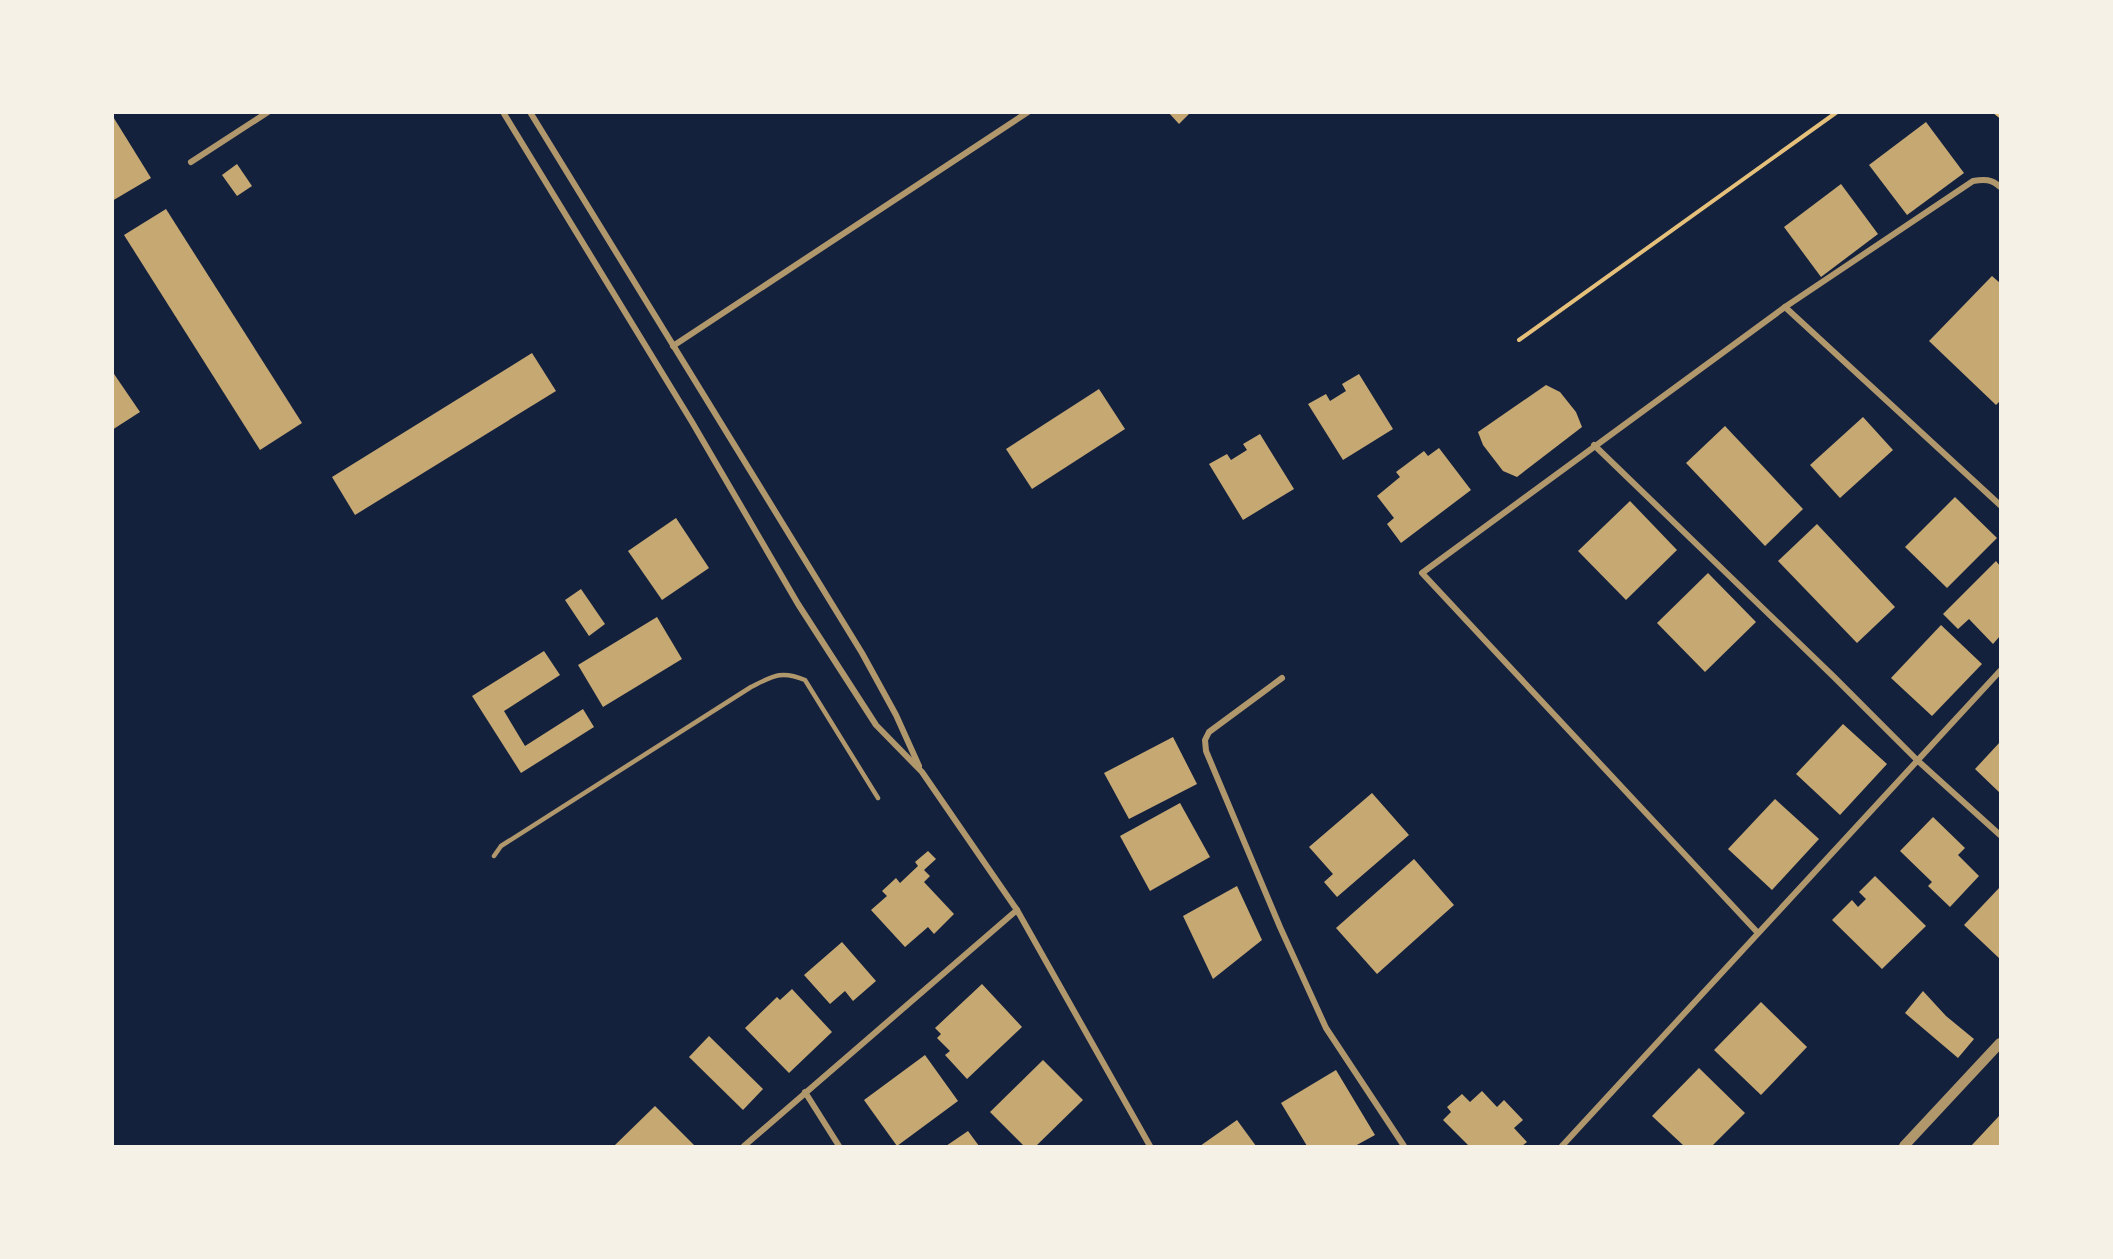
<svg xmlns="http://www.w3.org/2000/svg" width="2113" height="1259" font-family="'Sofia Sans Condensed',sans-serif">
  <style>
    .building { fill: #c6a872 }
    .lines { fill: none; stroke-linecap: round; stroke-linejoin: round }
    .path { stroke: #e5c07b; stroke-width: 4 }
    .service { stroke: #b1986c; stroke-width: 4.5 }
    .minor { stroke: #b1986c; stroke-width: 6 }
    .tertiary { stroke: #b1986c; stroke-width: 10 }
  </style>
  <rect width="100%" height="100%" fill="#14213d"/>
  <g class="building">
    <path d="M 1168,112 L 1191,112 L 1179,124 Z"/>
    <path d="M 112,115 L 151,178 L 112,201 Z"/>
    <path d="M 1926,122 L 1964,173 L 1907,215 L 1869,165 Z"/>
    <path d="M 237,164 L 252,186 L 237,196 L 222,175 Z"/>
    <path d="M 1841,184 L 1878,234 L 1821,277 L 1784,227 Z"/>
    <path d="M 166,209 L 302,423 L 260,450 L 124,235 Z"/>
    <path d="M 1992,276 L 2000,283 L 2000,401 L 1996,405 L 1929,341 Z"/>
    <path d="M 532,353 L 556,391 L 355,515 L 332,477 Z"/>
    <path d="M 112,371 L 140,412 L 112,430 Z"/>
    <path d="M 1359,374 L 1393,429 L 1343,460 L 1308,404 L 1326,394 L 1330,401 L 1346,391 L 1342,384 Z"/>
    <path d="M 1546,385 L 1560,392 L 1576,412 L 1582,427 L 1517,477 L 1503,471 L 1483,445 L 1478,432 Z"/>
    <path d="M 1099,389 L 1125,429 L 1032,489 L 1006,449 Z"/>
    <path d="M 1863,417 L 1893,450 L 1840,498 L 1810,465 Z"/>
    <path d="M 1725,426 L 1803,509 L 1765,546 L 1686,463 Z"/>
    <path d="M 1260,434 L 1294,489 L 1243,520 L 1209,464 L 1227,454 L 1231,460 L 1247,450 L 1243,444 Z"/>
    <path d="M 1439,448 L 1471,490 L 1401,543 L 1387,524 L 1394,518 L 1377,496 L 1400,477 L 1396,472 L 1424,451 L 1428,456 Z"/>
    <path d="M 1955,497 L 1997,538 L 1947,588 L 1905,547 Z"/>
    <path d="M 1630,501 L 1677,550 L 1626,600 L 1578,551 Z"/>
    <path d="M 676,518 L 709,568 L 662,600 L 628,551 Z"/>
    <path d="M 1817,524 L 1895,607 L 1857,643 L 1778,561 Z"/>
    <path d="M 1996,561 L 2000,566 L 2000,636 L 1993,644 L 1969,619 L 1958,629 L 1943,614 Z"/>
    <path d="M 1708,573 L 1756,622 L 1705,672 L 1657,623 Z"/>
    <path d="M 581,589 L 605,624 L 589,636 L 565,600 Z"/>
    <path d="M 657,617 L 682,659 L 603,707 L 578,665 Z"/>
    <path d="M 1941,625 L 1982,664 L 1932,716 L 1891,678 Z"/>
    <path d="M 544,651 L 560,675 L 504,711 L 525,746 L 583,709 L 594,727 L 521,773 L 472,696 Z"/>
    <path d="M 1843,724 L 1887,764 L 1840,815 L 1796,774 Z"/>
    <path d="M 1173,737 L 1197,784 L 1129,819 L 1104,773 Z"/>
    <path d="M 2000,742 L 2000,793 L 1975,769 Z"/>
    <path d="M 1372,793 L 1409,835 L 1337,897 L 1324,882 L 1333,874 L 1309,847 Z"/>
    <path d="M 1775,799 L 1819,839 L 1772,890 L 1728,849 Z"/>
    <path d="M 1180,803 L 1210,857 L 1150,891 L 1120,836 Z"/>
    <path d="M 1933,817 L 1965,848 L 1958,855 L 1979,876 L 1950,907 L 1928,886 L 1932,882 L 1900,851 Z"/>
    <path d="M 928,851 L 936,859 L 924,870 L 930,876 L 924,882 L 954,914 L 934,934 L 928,927 L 905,947 L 871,910 L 887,896 L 882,891 L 896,878 L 900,883 L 918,866 L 915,862 Z"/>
    <path d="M 1414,859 L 1454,905 L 1377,974 L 1336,928 Z"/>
    <path d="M 1875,876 L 1926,926 L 1882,969 L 1832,920 L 1852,900 L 1858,907 L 1866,899 L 1859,892 Z"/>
    <path d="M 1237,886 L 1262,940 L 1213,979 L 1183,916 Z"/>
    <path d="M 2000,887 L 2000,959 L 1964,925 Z"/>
    <path d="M 842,942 L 876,981 L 853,1001 L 845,991 L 830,1004 L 804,975 Z"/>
    <path d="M 982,984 L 1022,1027 L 967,1079 L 945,1055 L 950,1051 L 937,1038 L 941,1034 L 935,1028 Z"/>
    <path d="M 792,989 L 832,1032 L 789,1073 L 745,1028 L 777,997 L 780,1000 Z"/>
    <path d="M 1923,991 L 1946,1016 L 1974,1039 L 1958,1058 L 1905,1013 Z"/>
    <path d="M 1761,1002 L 1807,1047 L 1761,1095 L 1714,1050 Z"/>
    <path d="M 709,1036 L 763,1089 L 743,1110 L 689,1057 Z"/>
    <path d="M 925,1055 L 958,1101 L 897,1146 L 864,1100 Z"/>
    <path d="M 1043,1060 L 1083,1100 L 1036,1146 L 1024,1146 L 990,1112 Z"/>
    <path d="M 1699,1068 L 1745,1113 L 1712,1146 L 1684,1146 L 1652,1116 Z"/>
    <path d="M 1336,1070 L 1375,1135 L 1355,1146 L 1307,1146 L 1281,1103 Z"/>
    <path d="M 1482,1091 L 1497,1107 L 1504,1100 L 1523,1120 L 1514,1128 L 1527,1142 L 1522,1146 L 1469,1146 L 1443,1120 L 1451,1112 L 1447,1107 L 1462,1094 L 1470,1102 Z"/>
    <path d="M 655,1106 L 695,1146 L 614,1146 Z"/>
    <path d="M 2000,1115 L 2000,1146 L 1971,1146 Z"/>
    <path d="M 1237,1120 L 1256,1146 L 1200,1146 Z"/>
    <path d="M 968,1131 L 979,1146 L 946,1146 Z"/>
  </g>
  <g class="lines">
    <g class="path">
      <path d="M 1995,112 L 2000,116"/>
      <path d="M 1519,340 L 1837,112"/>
    </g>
    <path class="service" d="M 494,856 L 501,846 L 751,687 C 773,676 781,670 805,680 L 878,798"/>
    <g class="minor">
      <path d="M 503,112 L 692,422 L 798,604 L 876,725 L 922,772 L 1017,910 L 1150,1146"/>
      <path d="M 530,112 L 862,653 L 896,715 L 919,766"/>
      <path d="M 191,162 L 268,112"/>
      <path d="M 1785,307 L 2000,505"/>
      <path d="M 673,346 L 1028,112"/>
      <path d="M 1594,445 L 1834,677 L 1917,760 L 2000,835"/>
      <path d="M 1282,678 L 1209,732 L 1205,740 L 1206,751 L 1280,927 L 1326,1028 L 1404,1146"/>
      <path d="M 1758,933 L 1422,573 L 1785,307 L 1973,181 C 1984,179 1992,179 2000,187"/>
      <path d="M 805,1092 L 839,1146"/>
      <path d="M 744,1146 L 1017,910"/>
      <path d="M 1562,1146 L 2000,671"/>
    </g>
    <path class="tertiary" d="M 1904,1146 L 2000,1043"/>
  </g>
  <rect width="2113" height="1259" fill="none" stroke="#f6f1e7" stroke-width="228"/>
</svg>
